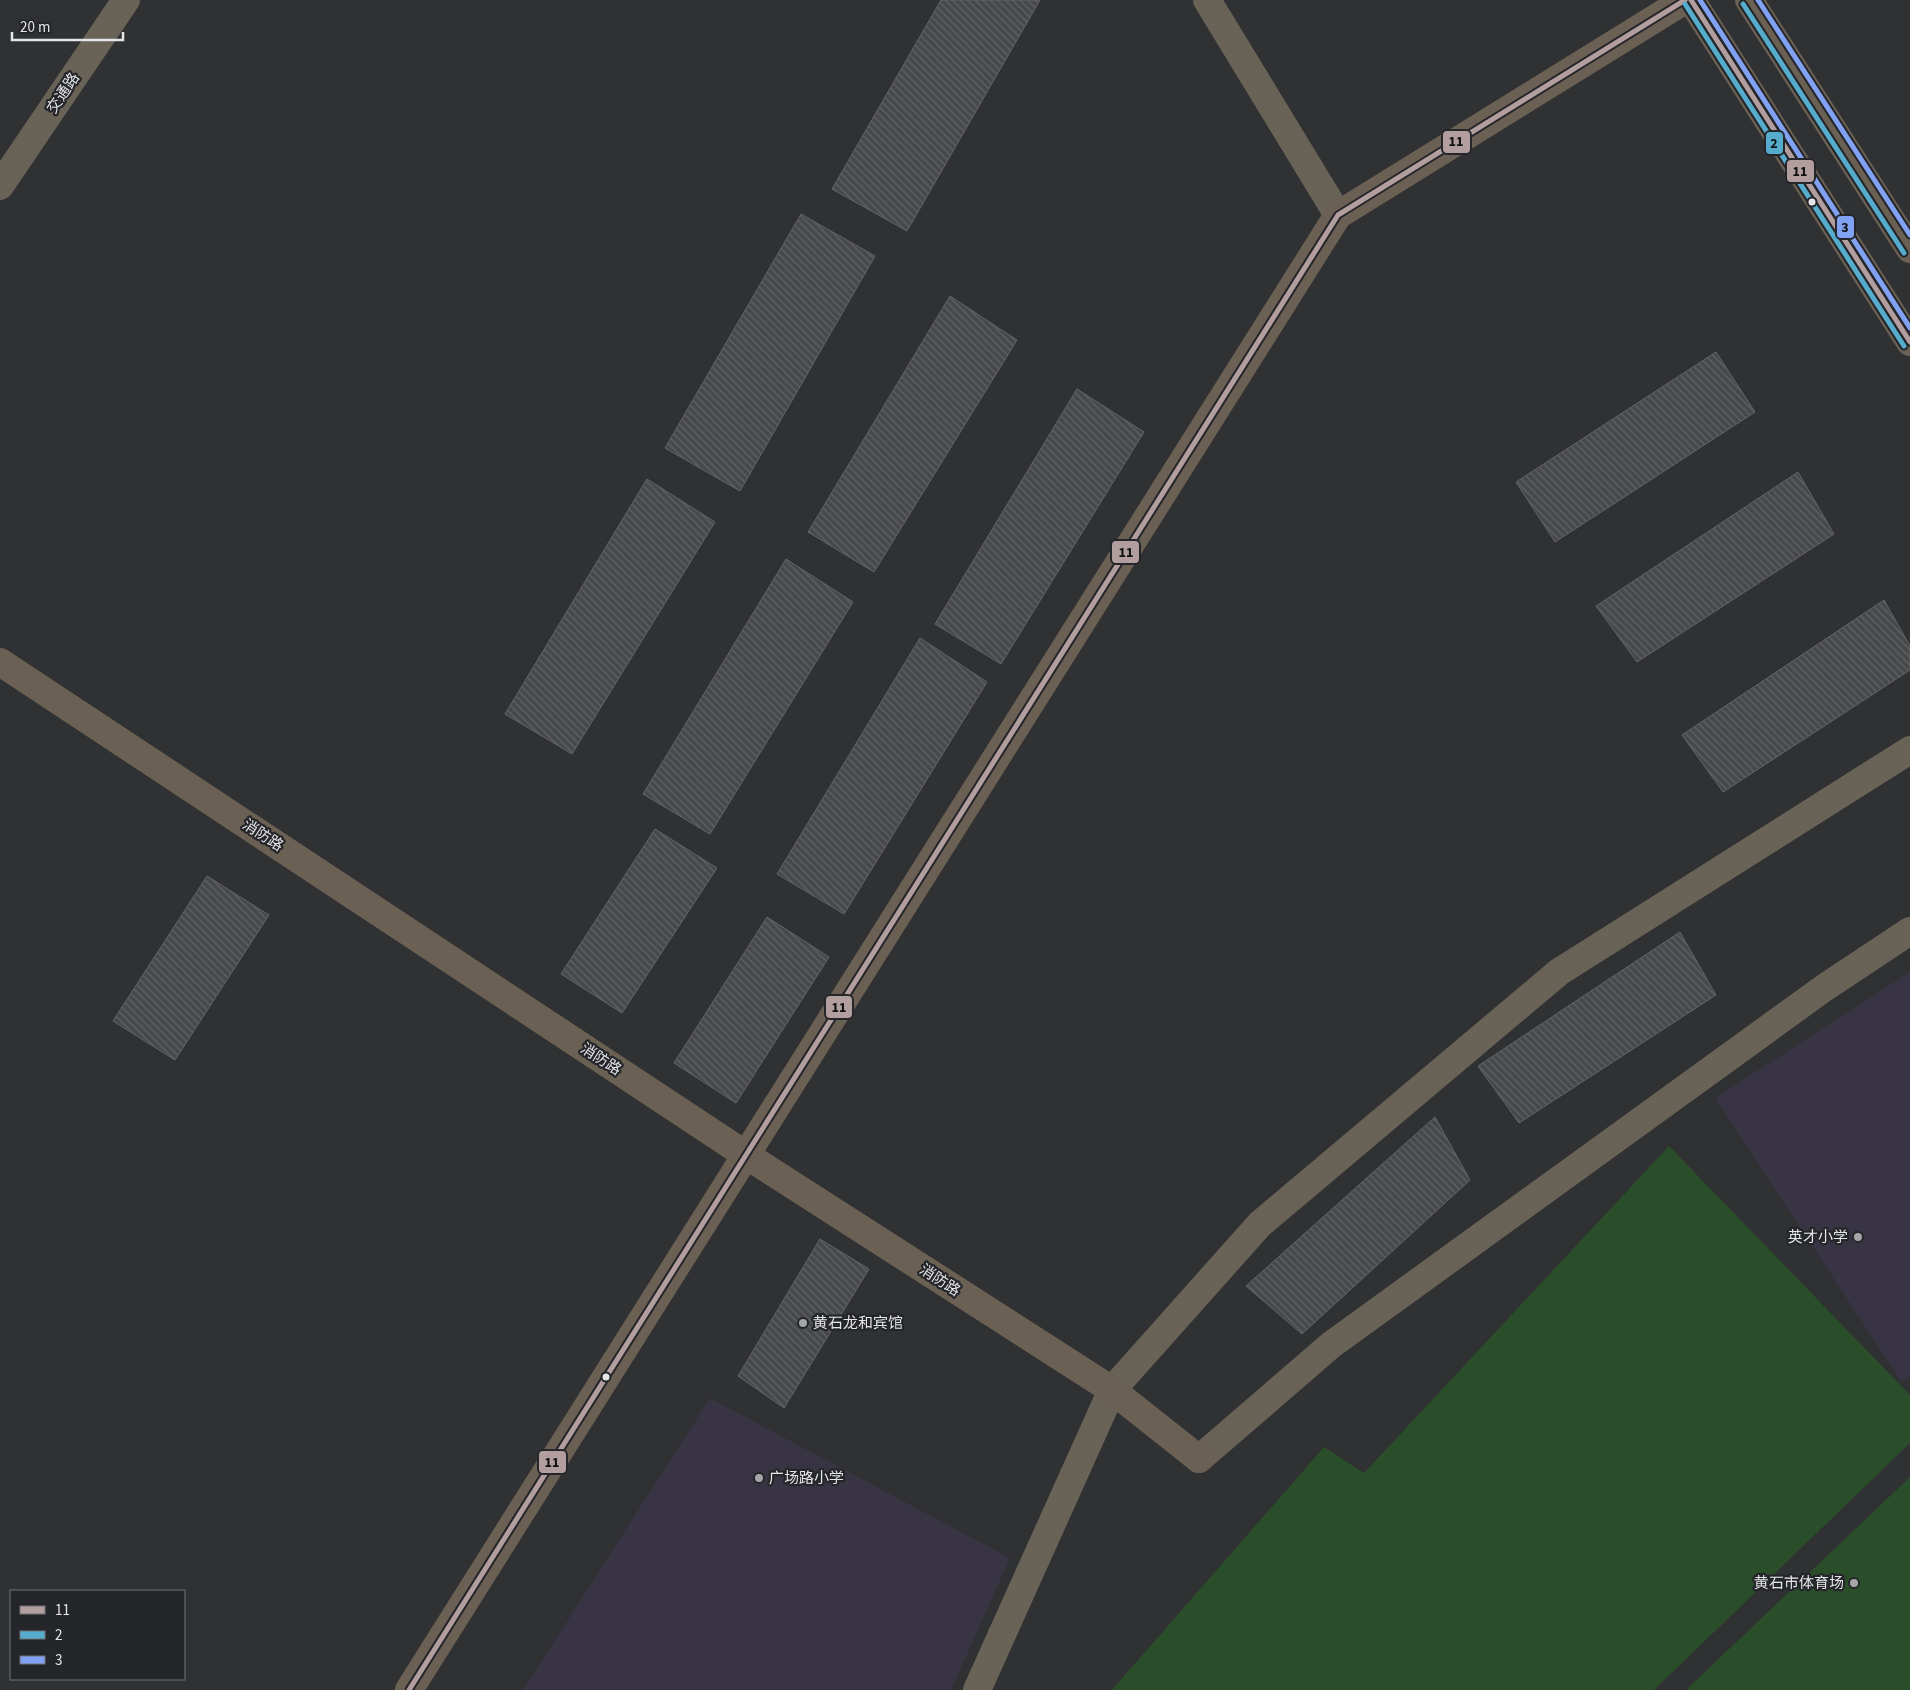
<svg xmlns="http://www.w3.org/2000/svg" width="1910" height="1690" font-family="'Source Sans 3','Noto Sans SC',sans-serif">
  <style>
    .education { fill: #383443 }
    .garden { fill: #2b4e2a }
    .building { fill: url(#building-back-hatch); stroke: #636466 }
    .lines { fill: none; stroke-linecap: round; stroke-linejoin: round }
    .street { stroke: #696257; stroke-width: 28 }
    .secondary { stroke: #6a6053; stroke-width: 28 }
    .bus-1-casing { stroke: #25262a; stroke-width: 9 }
    .bus-2-casing { stroke: #25262a; stroke-width: 9 }
    .bus-3-casing { stroke: #25262a; stroke-width: 9 }
    .bus-1 { stroke: #b29e9f; stroke-width: 5 }
    .bus-2 { stroke: #55accc; stroke-width: 5 }
    .bus-3 { stroke: #81a2f2; stroke-width: 5 }
    .bus-dot { fill: #e4e5e7; stroke: #25262a; stroke-width: 2 }
    .poi-dot { fill: #a5a6a8; stroke: #25262a; stroke-width: 2 }
    .labels { text-anchor: middle; stroke-width: 4.5; stroke-linejoin: round; paint-order: stroke }
    .street-label { font-size: 15px; fill: #e4e5e7; stroke: #25262a }
    .poi-label { font-size: 15px; fill: #e4e5e7; stroke: #25262a; text-anchor: end }
    .line-badge { stroke: #25262a; stroke-width: 2 }
    .pale-badge-label { font-size: 14px; text-anchor: middle; font-weight: bold; fill: #111 }
  </style>
  <defs>
    <pattern id="building-back-hatch" width="6" height="6" patternUnits="userSpaceOnUse" patternTransform="scale(1.25)"><rect width="6" height="6" fill="#47484a"/><path d="M-1 5l2 2M0 0l6 6M5-1l2 2" fill="none" stroke="#616264"/></pattern>
  </defs>
  <rect width="100%" height="100%" fill="#303133"/>
  <g class="education">
    <path d="M 1910,972 L 1910,1376 L 1901,1381 L 1715,1098 Z"/>
    <path d="M 710,1398 L 1010,1558 L 951,1690 L 523,1690 Z"/>
  </g>
  <g class="garden">
    <path d="M 1669,1146 L 1910,1395 L 1910,1443 L 1654,1690 L 1112,1690 L 1324,1447 L 1364,1473 Z"/>
    <path d="M 1910,1477 L 1910,1690 L 1686,1690 Z"/>
  </g>
  <g class="building">
    <path d="M 941,0 L 1040,0 L 907,231 L 832,189 Z"/>
    <path d="M 801,214 L 875,256 L 740,491 L 665,448 Z"/>
    <path d="M 950,296 L 1017,340 L 874,572 L 808,532 Z"/>
    <path d="M 1716,352 L 1755,412 L 1555,542 L 1516,482 Z"/>
    <path d="M 1077,389 L 1144,432 L 1001,664 L 935,624 Z"/>
    <path d="M 1798,472 L 1834,534 L 1637,662 L 1596,606 Z"/>
    <path d="M 647,479 L 715,522 L 572,754 L 505,714 Z"/>
    <path d="M 786,559 L 853,602 L 710,834 L 643,794 Z"/>
    <path d="M 1884,600 L 1910,646 L 1910,670 L 1723,792 L 1682,735 Z"/>
    <path d="M 920,638 L 987,682 L 844,914 L 777,874 Z"/>
    <path d="M 655,829 L 717,868 L 622,1013 L 561,974 Z"/>
    <path d="M 207,876 L 269,915 L 175,1060 L 113,1021 Z"/>
    <path d="M 767,917 L 829,957 L 736,1103 L 674,1063 Z"/>
    <path d="M 1680,932 L 1716,995 L 1519,1123 L 1478,1066 Z"/>
    <path d="M 1435,1117 L 1470,1180 L 1302,1334 L 1246,1286 Z"/>
    <path d="M 820,1239 L 869,1269 L 784,1408 L 738,1376 Z"/>
  </g>
  <g class="lines">
    <g class="street">
      <path d="M 1207,0 L 1338,215"/>
      <path d="M 0,186 L 126,0"/>
      <path d="M 1199,1459 L 1331,1345 L 1824,988 L 1910,931"/>
      <path d="M 977,1690 L 1112,1390 L 1260,1224 L 1559,972 L 1910,750"/>
    </g>
    <g class="secondary">
      <path d="M 1691,0 L 1910,342"/>
      <path d="M 1749,0 L 1910,249"/>
      <path d="M 0,662 L 746,1155 L 1112,1390 L 1199,1459"/>
      <path d="M 409,1690 L 1338,215 L 1685,0"/>
    </g>
    <g class="bus-1-casing">
      <g id="bus-1">
        <path d="M 1691,0 L 1910,342"/>
        <path d="M 409,1690 L 1338,215 L 1685,0"/>
      </g>
    </g>
    <g class="bus-2-casing">
      <g id="bus-2">
        <path d="M 1685,4 L 1904,346"/>
        <path d="M 1743,4 L 1904,253"/>
      </g>
    </g>
    <g class="bus-3-casing">
      <g id="bus-3">
        <path d="M 1700,0 L 1910,328"/>
        <path d="M 1758,0 L 1910,235"/>
      </g>
    </g>
    <use href="#bus-1" class="bus-1"/>
    <use href="#bus-2" class="bus-2"/>
    <use href="#bus-3" class="bus-3"/>
  </g>
  <g class="bus-dot">
    <circle cx="1812" cy="202" r="4.5"/>
    <circle cx="606" cy="1377" r="4.5"/>
  </g>
  <g class="poi-dot">
    <circle cx="1858" cy="1237" r="5"/>
    <circle cx="803" cy="1323" r="5"/>
    <circle cx="759" cy="1478" r="5"/>
    <circle cx="1854" cy="1583" r="5"/>
  </g>
  <g class="labels">
    <g class="street-label">
      <text transform="translate(63 93) rotate(-56)" y="5">交通路</text>
      <text transform="translate(263 835) rotate(33)" y="5">消防路</text>
      <text transform="translate(601 1059) rotate(33)" y="5">消防路</text>
      <text transform="translate(940 1280) rotate(33)" y="5">消防路</text>
    </g>
    <g class="poi-label">
      <text x="1848" y="1242">英才小学</text>
      <text x="813" y="1328" text-anchor="start">黄石龙和宾馆</text>
      <text x="769" y="1483" text-anchor="start">广场路小学</text>
      <text x="1844" y="1588">黄石市体育场</text>
    </g>
  </g>
  <g class="line-badge">
    <rect x="1442" y="130" width="29" height="24" rx="5" fill="#b29e9f"/>
    <rect x="1765" y="131" width="19" height="24" rx="5" fill="#55accc"/>
    <rect x="1786" y="159" width="29" height="24" rx="5" fill="#b29e9f"/>
    <rect x="1836" y="215" width="19" height="24" rx="5" fill="#81a2f2"/>
    <rect x="1111" y="540" width="29" height="24" rx="5" fill="#b29e9f"/>
    <rect x="825" y="995" width="28" height="24" rx="5" fill="#b29e9f"/>
    <rect x="538" y="1450" width="29" height="24" rx="5" fill="#b29e9f"/>
  </g>
  <g class="pale-badge-label">
    <text x="1456" y="146">11</text>
    <text x="1774" y="148">2</text>
    <text x="1800" y="176">11</text>
    <text x="1845" y="232">3</text>
    <text x="1126" y="557">11</text>
    <text x="839" y="1012">11</text>
    <text x="552" y="1467">11</text>
  </g>
  <rect x="10" y="1590" width="175" height="90" fill="#25262a" stroke="#717276"/>
  <rect x="20" y="1606" width="25" height="8" fill="#b29e9f" stroke="#717276"/>
  <text x="55" y="1615" font-size="15" fill="#e4e5e7">11</text>
  <rect x="20" y="1631" width="25" height="8" fill="#55accc" stroke="#717276"/>
  <text x="55" y="1640" font-size="15" fill="#e4e5e7">2</text>
  <rect x="20" y="1656" width="25" height="8" fill="#81a2f2" stroke="#717276"/>
  <text x="55" y="1665" font-size="15" fill="#e4e5e7">3</text>
  <path d="M12 32v8h111v-8" fill="none" stroke="#e4e5e7" stroke-width="2.5"/>
  <text x="20" y="32" font-size="15" fill="#e4e5e7" stroke="#25262a" stroke-width="4" paint-order="stroke">20 m</text>
</svg>
